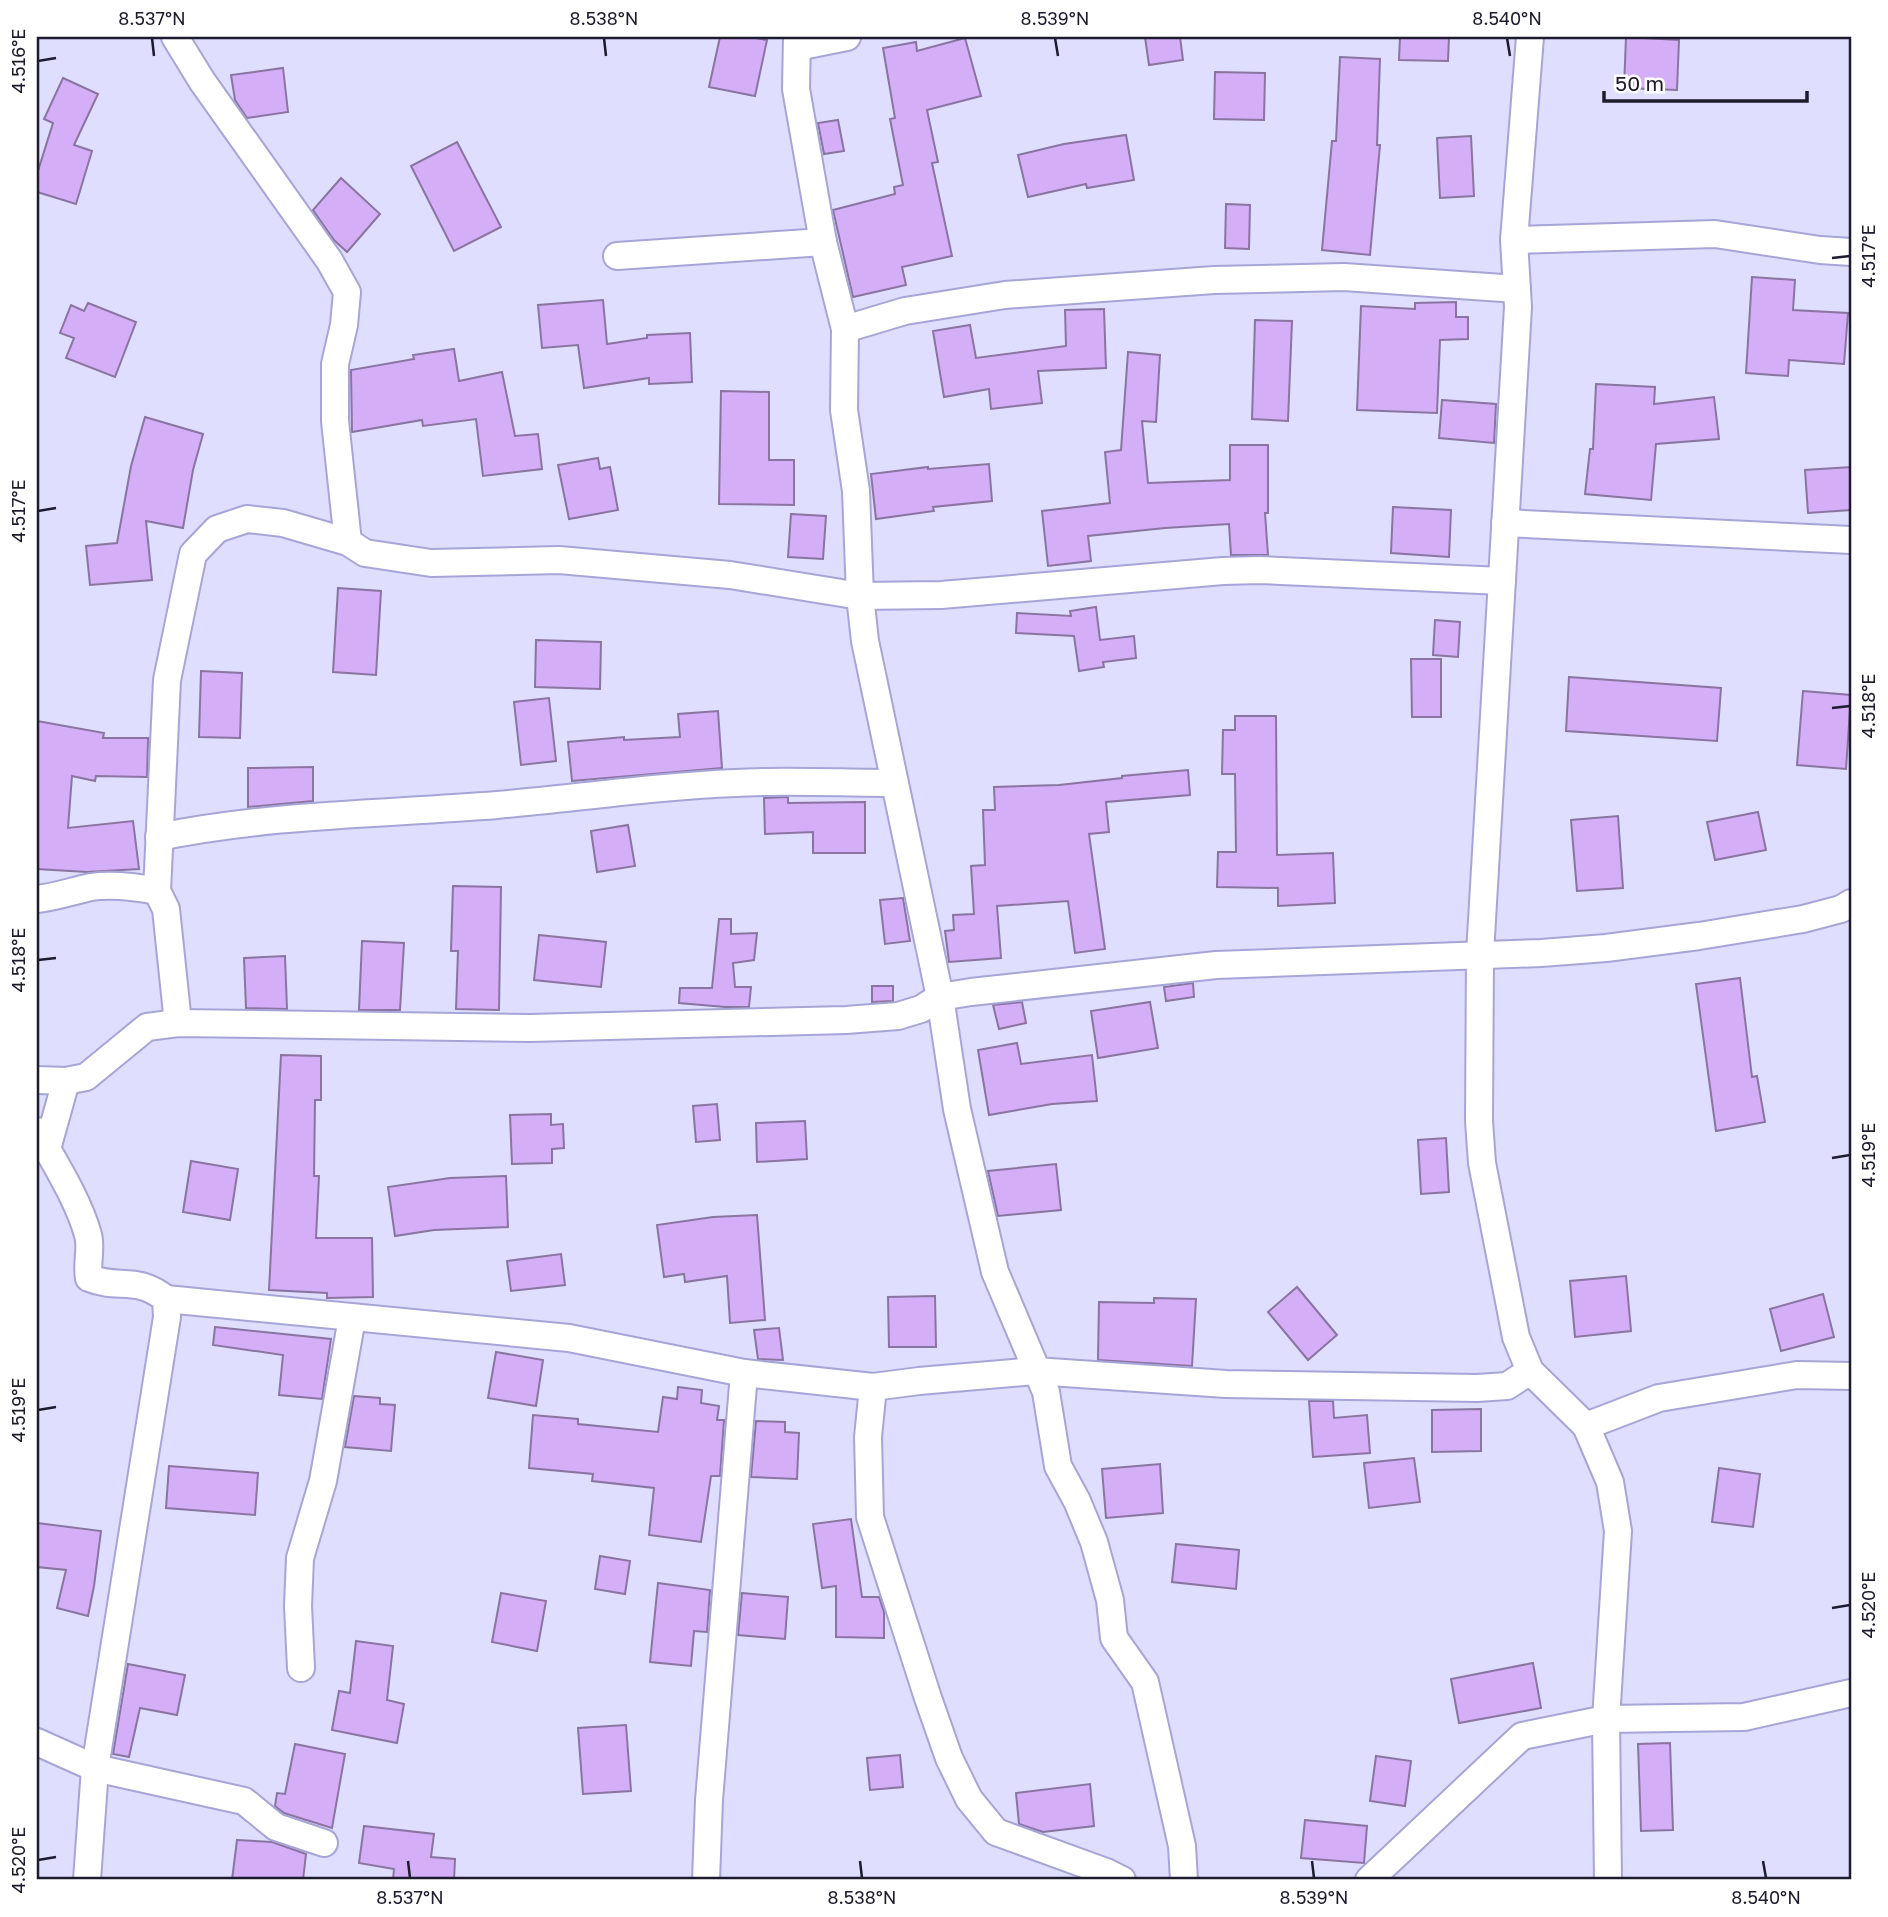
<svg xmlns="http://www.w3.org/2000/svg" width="1888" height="1917" font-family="'Golos Text',sans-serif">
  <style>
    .building { fill: #d4aff8; stroke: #8a74a1; stroke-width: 2 }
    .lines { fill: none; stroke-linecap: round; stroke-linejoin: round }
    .street-casing { stroke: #a7a5d7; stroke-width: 30 }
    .street { stroke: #fff; stroke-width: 26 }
    .ticks { fill: none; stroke: #1d1b2e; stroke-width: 2.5 }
    .neatline { fill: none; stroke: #1d1b2e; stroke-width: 2.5 }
    .ticks-label { font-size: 18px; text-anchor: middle; fill: #1d1b2e }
  </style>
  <rect width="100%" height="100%" fill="#dfdefe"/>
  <g class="building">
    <path d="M 720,37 L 750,37 L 767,40 L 755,96 L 709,87 Z"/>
    <path d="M 1145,37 L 1180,37 L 1183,60 L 1149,65 Z"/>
    <path d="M 1400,37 L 1449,37 L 1448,61 L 1399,60 Z"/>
    <path d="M 1626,37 L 1679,40 L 1677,90 L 1624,88 Z"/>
    <path d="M 965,38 L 981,96 L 927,110 L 938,162 L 932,163 L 952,256 L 902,267 L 906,285 L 853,297 L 833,210 L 895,194 L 894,187 L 903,185 L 890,119 L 895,118 L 883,48 L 916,42 L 917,51 Z"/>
    <path d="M 1340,57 L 1380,59 L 1377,145 L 1380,145 L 1370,255 L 1322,250 L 1332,141 L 1336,141 Z"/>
    <path d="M 283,68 L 288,112 L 247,118 L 235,100 L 231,75 Z"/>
    <path d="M 1215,72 L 1265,73 L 1264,120 L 1214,119 Z"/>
    <path d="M 63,78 L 98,94 L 74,145 L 92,151 L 76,204 L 37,192 L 37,174 L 53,123 L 44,119 Z"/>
    <path d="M 838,120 L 844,151 L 824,154 L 818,123 Z"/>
    <path d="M 1126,135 L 1134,180 L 1087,188 L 1086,184 L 1028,197 L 1018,155 L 1064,144 Z"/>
    <path d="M 1471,136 L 1474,196 L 1440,198 L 1437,138 Z"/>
    <path d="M 457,142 L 501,227 L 454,251 L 411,166 Z"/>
    <path d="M 341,178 L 380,214 L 347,252 L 334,240 L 313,210 Z"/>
    <path d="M 1226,204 L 1250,205 L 1249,249 L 1225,248 Z"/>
    <path d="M 1752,277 L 1795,280 L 1793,310 L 1848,313 L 1844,364 L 1789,360 L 1788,376 L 1746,373 Z"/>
    <path d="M 603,300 L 607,344 L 647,338 L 647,335 L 690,333 L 692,382 L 649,384 L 649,378 L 584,388 L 578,345 L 542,348 L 538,305 Z"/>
    <path d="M 1456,302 L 1456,317 L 1468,317 L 1468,339 L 1440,340 L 1437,413 L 1357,410 L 1361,306 L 1415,309 L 1415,303 Z"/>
    <path d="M 88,303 L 136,322 L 115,377 L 66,358 L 74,338 L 60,333 L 71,305 L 84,311 Z"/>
    <path d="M 1104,309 L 1106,368 L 1038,371 L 1042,403 L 991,409 L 989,389 L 944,397 L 933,331 L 970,325 L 976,358 L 1066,346 L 1065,310 Z"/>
    <path d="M 1255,320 L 1292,321 L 1288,421 L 1252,419 Z"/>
    <path d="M 454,349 L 459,381 L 502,372 L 515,436 L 538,434 L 542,469 L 483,476 L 476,419 L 423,426 L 422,420 L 352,432 L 351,370 L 414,359 L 413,355 Z"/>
    <path d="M 1128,352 L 1160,355 L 1156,422 L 1142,421 L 1148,483 L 1230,480 L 1230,445 L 1268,445 L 1268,513 L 1265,513 L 1268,555 L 1231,555 L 1229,524 L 1165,528 L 1088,536 L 1091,561 L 1048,566 L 1042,511 L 1110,503 L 1105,452 L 1121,450 Z"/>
    <path d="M 1596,384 L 1655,387 L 1654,404 L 1714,397 L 1719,439 L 1656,444 L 1651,500 L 1585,494 L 1590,449 L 1593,449 Z"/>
    <path d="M 721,391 L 769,392 L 769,460 L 794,460 L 794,505 L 719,504 Z"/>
    <path d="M 1442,400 L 1496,404 L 1494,443 L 1439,438 Z"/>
    <path d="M 145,417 L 203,434 L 193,470 L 183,528 L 146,521 L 152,580 L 90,585 L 86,546 L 117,543 L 131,466 Z"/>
    <path d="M 598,458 L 600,469 L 610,467 L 618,510 L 569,519 L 558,465 Z"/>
    <path d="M 989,464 L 992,501 L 933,507 L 934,511 L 876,519 L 871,474 L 928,467 L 928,469 Z"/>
    <path d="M 1851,467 L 1851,510 L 1808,513 L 1805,470 Z"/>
    <path d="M 1393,507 L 1451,510 L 1449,557 L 1391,553 Z"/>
    <path d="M 791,514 L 826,516 L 823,559 L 788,557 Z"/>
    <path d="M 338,588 L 381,591 L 376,675 L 333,672 Z"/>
    <path d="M 1096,607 L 1100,640 L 1134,636 L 1136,658 L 1103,662 L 1104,667 L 1079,671 L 1074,636 L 1016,633 L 1017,613 L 1071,616 L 1070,611 Z"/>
    <path d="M 1435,620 L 1460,622 L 1458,657 L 1433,655 Z"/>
    <path d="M 536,640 L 601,642 L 600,689 L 535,687 Z"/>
    <path d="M 1411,659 L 1441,659 L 1441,717 L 1412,717 Z"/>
    <path d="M 201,671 L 242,673 L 240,738 L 199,737 Z"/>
    <path d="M 1569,677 L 1721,688 L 1717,741 L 1566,731 Z"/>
    <path d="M 1803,691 L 1851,695 L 1846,769 L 1797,765 Z"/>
    <path d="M 549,698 L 556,761 L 521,765 L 514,702 Z"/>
    <path d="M 718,711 L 722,768 L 572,781 L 568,742 L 624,737 L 624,740 L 680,737 L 678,714 Z"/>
    <path d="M 1235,716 L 1276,716 L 1277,855 L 1333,853 L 1335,903 L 1278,906 L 1278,888 L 1217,887 L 1218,852 L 1236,852 L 1235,774 L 1222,774 L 1223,730 L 1235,730 Z"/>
    <path d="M 37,721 L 104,733 L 103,738 L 148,738 L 147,777 L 96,776 L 95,781 L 72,776 L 68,828 L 133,821 L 139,869 L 87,872 L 37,869 Z"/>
    <path d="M 313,767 L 313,801 L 248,807 L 248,768 Z"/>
    <path d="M 1188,770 L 1190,795 L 1106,802 L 1109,832 L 1089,834 L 1105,949 L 1075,953 L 1068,901 L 997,906 L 1001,958 L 949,962 L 945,931 L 954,930 L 953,915 L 974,914 L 971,866 L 985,865 L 983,810 L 995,810 L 994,787 L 1059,785 L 1122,778 L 1122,776 Z"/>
    <path d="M 788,797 L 788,803 L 865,802 L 865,853 L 813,853 L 813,832 L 765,834 L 764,798 Z"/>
    <path d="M 1758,812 L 1766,850 L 1715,860 L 1707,822 Z"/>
    <path d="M 1618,816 L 1623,888 L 1577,891 L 1571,820 Z"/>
    <path d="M 628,825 L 635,866 L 597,872 L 591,831 Z"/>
    <path d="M 453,886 L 501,887 L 499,1010 L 456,1009 L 458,951 L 451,951 Z"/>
    <path d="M 903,898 L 910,941 L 885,944 L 880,900 Z"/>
    <path d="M 719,919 L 731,919 L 731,934 L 757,933 L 754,960 L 733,963 L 735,987 L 751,987 L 749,1007 L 725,1007 L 679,1003 L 680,988 L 712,988 Z"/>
    <path d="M 539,935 L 606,942 L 601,987 L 534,980 Z"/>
    <path d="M 362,941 L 404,943 L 400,1010 L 359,1010 Z"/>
    <path d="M 285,956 L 287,1009 L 246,1008 L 244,958 Z"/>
    <path d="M 1740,978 L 1752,1077 L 1757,1076 L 1765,1122 L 1716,1131 L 1696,984 Z"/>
    <path d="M 1193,983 L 1194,997 L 1166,1001 L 1164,987 Z"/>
    <path d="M 872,986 L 893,986 L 893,1001 L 872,1002 Z"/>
    <path d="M 1022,1002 L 1026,1023 L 999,1029 L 993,1005 Z"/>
    <path d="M 1150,1002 L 1158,1048 L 1098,1058 L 1091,1011 Z"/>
    <path d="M 1017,1043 L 1021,1064 L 1092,1055 L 1097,1101 L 1052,1104 L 989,1115 L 978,1050 Z"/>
    <path d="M 281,1055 L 321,1056 L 321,1100 L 315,1100 L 314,1176 L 319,1176 L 316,1238 L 372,1238 L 373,1297 L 327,1298 L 327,1293 L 269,1290 Z"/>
    <path d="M 717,1104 L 720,1140 L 696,1142 L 693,1106 Z"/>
    <path d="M 551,1114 L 551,1125 L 563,1124 L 564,1148 L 552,1149 L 552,1163 L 512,1164 L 510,1115 Z"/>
    <path d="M 805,1121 L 807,1159 L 757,1162 L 756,1123 Z"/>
    <path d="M 1446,1138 L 1449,1192 L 1421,1194 L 1418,1140 Z"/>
    <path d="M 191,1161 L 238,1169 L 230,1220 L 183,1212 Z"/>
    <path d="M 1056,1164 L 1061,1210 L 998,1216 L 988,1171 Z"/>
    <path d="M 506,1176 L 508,1227 L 434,1230 L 395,1236 L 388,1187 L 450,1178 Z"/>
    <path d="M 757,1215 L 765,1320 L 730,1323 L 727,1276 L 685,1282 L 684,1274 L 664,1277 L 657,1225 L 713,1217 Z"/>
    <path d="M 561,1254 L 565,1285 L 511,1291 L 507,1261 Z"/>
    <path d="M 1626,1276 L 1631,1331 L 1575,1337 L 1570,1281 Z"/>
    <path d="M 1297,1287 L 1337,1335 L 1308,1360 L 1268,1312 Z"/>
    <path d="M 1823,1294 L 1834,1337 L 1781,1351 L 1770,1309 Z"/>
    <path d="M 935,1296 L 936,1347 L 889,1347 L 888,1297 Z"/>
    <path d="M 1154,1298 L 1196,1299 L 1192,1366 L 1098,1360 L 1099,1302 L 1154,1303 Z"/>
    <path d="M 215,1327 L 331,1339 L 322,1399 L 279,1395 L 283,1355 L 213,1345 Z"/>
    <path d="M 779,1328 L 783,1360 L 758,1359 L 754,1330 Z"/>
    <path d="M 496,1352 L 543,1360 L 536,1406 L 488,1398 Z"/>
    <path d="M 678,1387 L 702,1390 L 701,1403 L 719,1406 L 717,1420 L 724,1420 L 720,1476 L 711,1476 L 701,1542 L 649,1535 L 654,1488 L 592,1481 L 593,1474 L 529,1468 L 533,1415 L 578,1419 L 578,1424 L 658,1432 L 663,1397 L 677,1399 Z"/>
    <path d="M 354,1396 L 380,1398 L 380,1404 L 395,1405 L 391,1451 L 345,1447 Z"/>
    <path d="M 1309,1401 L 1333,1401 L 1334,1418 L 1367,1415 L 1370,1453 L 1313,1457 Z"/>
    <path d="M 1481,1409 L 1481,1451 L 1432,1452 L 1432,1410 Z"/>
    <path d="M 756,1421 L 785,1422 L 785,1432 L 799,1433 L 797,1479 L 751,1477 Z"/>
    <path d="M 1414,1458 L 1420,1502 L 1369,1508 L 1364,1463 Z"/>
    <path d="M 1160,1464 L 1163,1513 L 1106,1518 L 1102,1469 Z"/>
    <path d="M 169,1466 L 258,1473 L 255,1515 L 166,1508 Z"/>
    <path d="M 1719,1468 L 1760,1474 L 1753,1527 L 1712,1522 Z"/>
    <path d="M 851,1519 L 862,1597 L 879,1597 L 884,1612 L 884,1638 L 836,1637 L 836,1586 L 822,1588 L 813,1524 Z"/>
    <path d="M 37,1523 L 101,1531 L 94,1586 L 88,1616 L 57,1608 L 66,1570 L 37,1567 Z"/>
    <path d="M 1176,1544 L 1239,1550 L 1236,1589 L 1172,1582 Z"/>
    <path d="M 600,1556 L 630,1561 L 625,1594 L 595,1589 Z"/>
    <path d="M 658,1583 L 710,1590 L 707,1632 L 694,1631 L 691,1666 L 650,1662 Z"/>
    <path d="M 501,1593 L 546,1601 L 537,1651 L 492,1642 Z"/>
    <path d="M 742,1593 L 788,1597 L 785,1639 L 738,1635 Z"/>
    <path d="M 356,1641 L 393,1646 L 387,1700 L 404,1704 L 397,1743 L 332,1730 L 339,1691 L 350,1693 Z"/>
    <path d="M 1533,1663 L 1541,1708 L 1459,1723 L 1451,1679 Z"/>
    <path d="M 128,1664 L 185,1675 L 177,1715 L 140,1708 L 129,1757 L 113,1754 Z"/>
    <path d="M 626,1725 L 631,1791 L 583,1794 L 578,1728 Z"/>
    <path d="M 1670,1743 L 1673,1830 L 1641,1831 L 1638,1744 Z"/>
    <path d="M 295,1744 L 345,1754 L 332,1828 L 284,1813 L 275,1806 L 277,1793 L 285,1794 Z"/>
    <path d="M 900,1755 L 903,1787 L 870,1790 L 867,1758 Z"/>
    <path d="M 1376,1756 L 1411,1761 L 1405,1806 L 1370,1801 Z"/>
    <path d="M 1090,1784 L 1094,1826 L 1043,1832 L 1019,1824 L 1016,1793 Z"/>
    <path d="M 1305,1820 L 1367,1826 L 1364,1863 L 1301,1858 Z"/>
    <path d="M 364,1826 L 434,1834 L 431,1857 L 455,1859 L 454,1880 L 393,1880 L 394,1869 L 359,1863 Z"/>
    <path d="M 237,1840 L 272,1842 L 306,1854 L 303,1880 L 232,1880 Z"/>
  </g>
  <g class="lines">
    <g class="street-casing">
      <g id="street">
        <path d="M 175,37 L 202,81 L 329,260 L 347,292 L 344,325 L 335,364 L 335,421 L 348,542"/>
        <path d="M 797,37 L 796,89 L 823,242 L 845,329 L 844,410 L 856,491 L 860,596 L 865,641 L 940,997 L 957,1109 L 995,1272 L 1046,1392 L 1058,1466 L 1077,1501 L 1094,1542 L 1110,1600 L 1114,1638 L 1145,1682 L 1182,1846 L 1184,1880"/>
        <path d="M 1530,37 L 1514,240 L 1518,307 L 1480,954 L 1479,1121 L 1482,1163 L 1516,1337 L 1530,1371 L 1586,1426 L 1610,1482 L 1618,1531 L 1606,1719 L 1608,1880"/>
        <path d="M 797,47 L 847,37"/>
        <path d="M 1514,240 L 1715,234 L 1820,250 L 1851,252"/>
        <path d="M 617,256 L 823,242"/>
        <path d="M 845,329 L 905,311 L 1005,295 L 1214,280 L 1344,277 L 1517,289"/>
        <path d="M 1505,523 L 1851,540"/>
        <path d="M 159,837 C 271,814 384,814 497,805 C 585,797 673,784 762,782 C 806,781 850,783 894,783"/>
        <path d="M 157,891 L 167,680 L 193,554 L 217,529 L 247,519 L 283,523 L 348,542 L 365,553 L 431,563 L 559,560 L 730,575 L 860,596 L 941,595 L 1223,571 L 1260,570 L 1502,581"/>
        <path d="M 37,899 C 56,897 72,891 91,887 C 112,884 136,887 157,891 L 166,909 L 178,1023"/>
        <path d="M 37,1080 L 66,1081 L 86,1077 L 147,1027 L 178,1023 L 530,1028 L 846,1020 L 898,1016 L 921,1009 L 940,997 L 971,992 L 1216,965 L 1541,953 L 1606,948 L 1699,936 L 1803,919 L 1841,909 L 1851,903"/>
        <path d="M 37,1131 C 54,1162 79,1201 88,1235 C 92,1248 86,1264 89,1278 C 119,1290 136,1275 166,1299 L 167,1317 L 95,1768 L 87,1880"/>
        <path d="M 47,1149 L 66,1081"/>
        <path d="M 166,1299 L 569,1338 L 744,1373 L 873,1387 L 868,1437 L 870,1517 L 928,1698 L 949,1758 L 969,1799 L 996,1832 L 1106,1872 L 1122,1880"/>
        <path d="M 873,1387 L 919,1381 L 1035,1371 L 1226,1384 L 1477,1388 L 1507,1386 L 1530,1371"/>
        <path d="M 1586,1426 L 1659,1398 L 1797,1375 L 1851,1376"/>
        <path d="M 301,1668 L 298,1606 L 300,1558 L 323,1481 L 352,1318"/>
        <path d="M 37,1742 L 95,1768 L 244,1801 L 276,1827 L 324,1843"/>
        <path d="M 706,1880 L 709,1800 L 744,1373"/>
        <path d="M 1369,1880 L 1522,1736 L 1606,1719 L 1744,1717 L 1851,1693"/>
      </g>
    </g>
    <use href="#street" class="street"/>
  </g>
  <path class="ticks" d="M 152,38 L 154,56M 604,38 L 606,56M 1055,38 L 1058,56M 1507,38 L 1510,56M 38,61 L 56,58M 1832,258 L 1850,256M 38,511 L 56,508M 1832,708 L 1850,706M 38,960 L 56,958M 1832,1158 L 1850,1155M 38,1410 L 56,1407M 1832,1608 L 1850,1605M 38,1860 L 56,1857M 408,1861 L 410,1878M 860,1861 L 862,1878M 1312,1861 L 1314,1878M 1763,1861 L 1766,1878"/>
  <rect width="1888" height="1917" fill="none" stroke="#ffffff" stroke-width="77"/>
  <path d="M1604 91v10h203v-10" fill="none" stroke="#1d1b2e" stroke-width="3.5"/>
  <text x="1615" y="91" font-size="21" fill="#1d1b2e" stroke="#ffffff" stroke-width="5" paint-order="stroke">50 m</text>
  <rect x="38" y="38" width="1812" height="1840" class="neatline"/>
  <g class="ticks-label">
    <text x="152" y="25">8.537°N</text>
    <text x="604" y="25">8.538°N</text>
    <text x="1055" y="25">8.539°N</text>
    <text x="1507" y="25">8.540°N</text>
    <text transform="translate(19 61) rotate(-90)" y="6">4.516°E</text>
    <text transform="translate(1869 256) rotate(-90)" y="6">4.517°E</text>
    <text transform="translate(19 511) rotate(-90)" y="6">4.517°E</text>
    <text transform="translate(1869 706) rotate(-90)" y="6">4.518°E</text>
    <text transform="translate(19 960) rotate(-90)" y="6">4.518°E</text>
    <text transform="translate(1869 1155) rotate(-90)" y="6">4.519°E</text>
    <text transform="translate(19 1410) rotate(-90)" y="6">4.519°E</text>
    <text transform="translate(1869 1605) rotate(-90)" y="6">4.520°E</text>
    <text transform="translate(19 1860) rotate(-90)" y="6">4.520°E</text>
    <text x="410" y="1904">8.537°N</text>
    <text x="862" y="1904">8.538°N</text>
    <text x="1314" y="1904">8.539°N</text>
    <text x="1766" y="1904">8.540°N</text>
  </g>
</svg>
